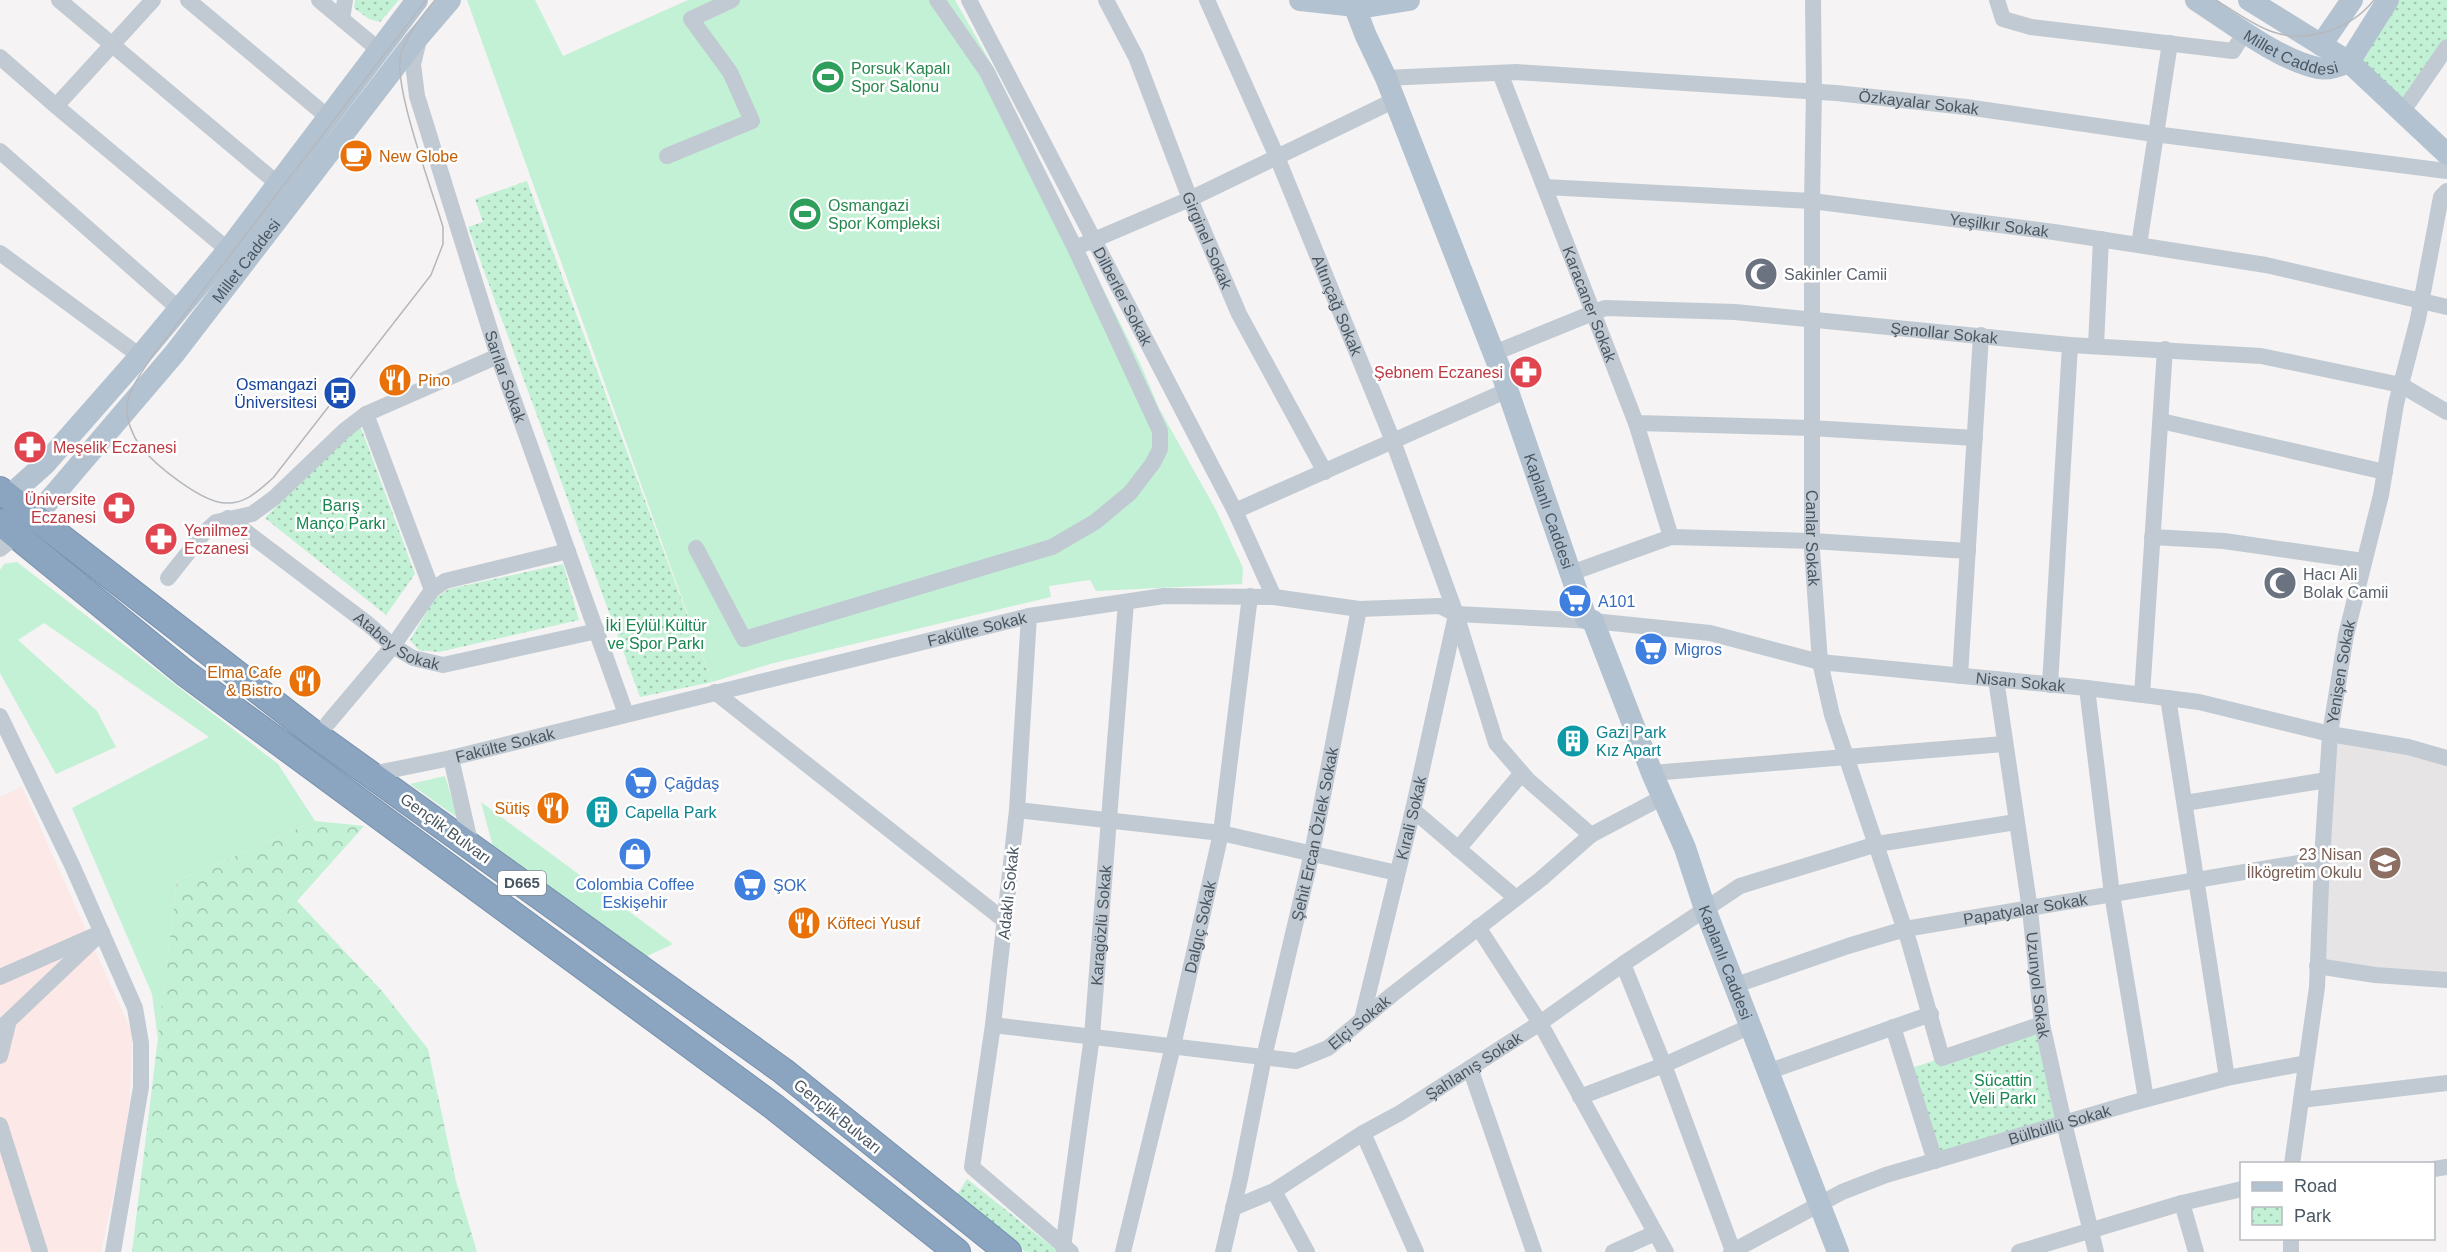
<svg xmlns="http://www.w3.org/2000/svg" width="2447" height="1252" font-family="Arial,sans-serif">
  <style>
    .education { fill: #e6e4e5 }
    .medical { fill: #fce8e6 }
    .grass { fill: #c3f1d5 }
    .forest { fill: url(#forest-crowns) }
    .park { fill: url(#park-dots) }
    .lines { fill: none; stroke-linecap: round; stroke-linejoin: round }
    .highway-casing { stroke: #7690ad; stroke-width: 28 }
    .minor { stroke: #c1cad2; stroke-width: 16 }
    .major { stroke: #b3c2d1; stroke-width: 22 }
    .highway { stroke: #8ba5c1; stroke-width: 26 }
    .tram { stroke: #b5b8bd; stroke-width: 1.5 }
    .labels { text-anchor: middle; stroke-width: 5; stroke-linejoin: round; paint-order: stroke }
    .shield { fill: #fff; stroke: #808990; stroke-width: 1.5 }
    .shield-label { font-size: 15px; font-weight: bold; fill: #4a5661 }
    .street-label { font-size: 16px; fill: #4a5661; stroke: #fff }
    .leisure-label { font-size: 16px; fill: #27864d; stroke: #fff; text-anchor: start }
    .food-label { font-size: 16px; fill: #c56008; stroke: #fff; text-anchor: start }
    .worship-label { font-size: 16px; fill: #5b616d; stroke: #fff; text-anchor: start }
    .health-label { font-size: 16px; fill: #be3a42; stroke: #fff; text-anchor: end }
    .transit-label { font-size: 16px; fill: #164399; stroke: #fff; text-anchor: end }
    .park-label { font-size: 16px; fill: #17864f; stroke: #fff }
    .shop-label { font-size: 16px; fill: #366cbe; stroke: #fff; text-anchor: start }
    .culture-label { font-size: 16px; fill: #0d838f; stroke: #fff; text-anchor: start }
    .education-label { font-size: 16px; fill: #785e54; stroke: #fff; text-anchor: end }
  </style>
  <defs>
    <pattern id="forest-crowns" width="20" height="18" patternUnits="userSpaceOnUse" patternTransform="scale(1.5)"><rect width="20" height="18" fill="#c3f1d5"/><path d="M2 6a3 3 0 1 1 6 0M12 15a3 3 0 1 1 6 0" fill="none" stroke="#a0c6b0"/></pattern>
    <pattern id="park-dots" width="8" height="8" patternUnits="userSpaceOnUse" patternTransform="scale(1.5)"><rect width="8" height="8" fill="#c3f1d5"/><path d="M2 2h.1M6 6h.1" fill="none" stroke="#a0c6b0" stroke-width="1.8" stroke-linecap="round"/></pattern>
  </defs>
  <rect width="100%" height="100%" fill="#f5f3f3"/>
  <path class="education" d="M 2330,734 L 2447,760 L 2447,979 L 2317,966 Z"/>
  <path class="medical" d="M 22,787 L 132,1033 L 130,1099 L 122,1154 L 101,1252 L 0,1252 L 0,797 Z"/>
  <g class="grass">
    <path d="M 467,0 L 535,0 L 563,56 L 688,0 L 955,0 L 992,65 L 1140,363 L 1159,408 L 1217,512 L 1243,568 L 1242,584 L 1096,591 L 1090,580 L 1049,586 L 1051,597 L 770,664 L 712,682 Z"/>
    <path d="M 17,562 L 278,764 L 315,821 L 177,881 L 158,1039 L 152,994 L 72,808 L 209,737 L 44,623 L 18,640 L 97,711 L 116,747 L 56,774 L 0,673 L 0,570 L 4,564 Z"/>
    <path d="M 445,776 L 458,818 L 410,784 Z"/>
    <path d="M 481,802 L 673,944 L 643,958 L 493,847 Z"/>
  </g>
  <path class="forest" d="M 315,821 L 364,826 L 297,901 L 382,991 L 428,1049 L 456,1181 L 477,1252 L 132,1252 L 177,881 Z"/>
  <g class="park">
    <path d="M 355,0 L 399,0 L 380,22 L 369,19 L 354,8 Z"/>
    <path d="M 2388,0 L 2447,0 L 2447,47 L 2403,111 L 2349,62 Z"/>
    <path d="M 527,181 L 712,682 L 640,697 L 468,227 L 483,222 L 475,199 Z"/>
    <path d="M 360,425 L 415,574 L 386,615 L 265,518 Z"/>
    <path d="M 563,564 L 579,620 L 439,652 L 419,650 L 410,640 L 435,598 L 449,589 Z"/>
    <path d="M 2042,1024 L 2064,1123 L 1935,1161 L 1906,1070 Z"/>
    <path d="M 967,1179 L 1059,1252 L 1026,1252 L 956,1197 Z"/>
  </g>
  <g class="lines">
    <g class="highway-casing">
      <g id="highway">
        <path d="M 0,490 L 313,733 L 783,1071 L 1008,1252"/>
        <path d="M 0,522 L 185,673 L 773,1106 L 957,1252"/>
      </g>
    </g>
    <g class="minor">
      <path d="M 59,0 L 278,184"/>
      <path d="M 188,0 L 329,118"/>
      <path d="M 319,0 L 379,50"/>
      <path d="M 937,0 L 987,72 L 1075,248"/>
      <path id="s1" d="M 969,0 L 1235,511 L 1274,597"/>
      <path id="s2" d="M 1106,0 L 1136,57 L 1190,199 L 1239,314 L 1325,472"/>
      <path id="s3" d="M 1207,0 L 1277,157 L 1393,441 L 1456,614 L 1496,743 L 1528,780 L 1591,835"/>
      <path id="s4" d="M 1813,0 L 1814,91 L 1812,201 L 1812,550 L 1820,662 L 1832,715 L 1909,942 L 1942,1058 L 2042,1024"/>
      <path d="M 1997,0 L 2003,19 L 2031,27 L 2233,51 L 2245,32"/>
      <path d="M 342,19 L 345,0"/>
      <path id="s5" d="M 419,40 L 413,64 L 417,96 L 498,356 L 626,714"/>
      <path d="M 0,57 L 56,106 L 228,250"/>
      <path id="s6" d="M 1500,73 L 1636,423 L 1671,537"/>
      <path id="s7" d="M 1386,78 L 1516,72 L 1836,93 L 1966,107 L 2154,134 L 2447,171"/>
      <path d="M 56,106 L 153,0"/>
      <path d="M 2403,111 L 2447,47"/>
      <path d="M 0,151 L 179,309"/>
      <path d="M 667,156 L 752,121 L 730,72 L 691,19 L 732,0"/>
      <path id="s8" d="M 1545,187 L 1812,201 L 2054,232 L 2266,265 L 2447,307"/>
      <path d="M 2139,245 L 2170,43"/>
      <path d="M 0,253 L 140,356"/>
      <path d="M 2096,346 L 2101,239"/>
      <path id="s9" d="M 1494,353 L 1605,308 L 1735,312 L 2070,345 L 2261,356 L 2401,385 L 2447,412"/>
      <path d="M 366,414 L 498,356"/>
      <path d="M 2161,421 L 2385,472"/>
      <path d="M 1636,423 L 1811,428 L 1975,438"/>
      <path d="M 1235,511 L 1508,390"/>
      <path id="s10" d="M 228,518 L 368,624 L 393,646 L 413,658 L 443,665 L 597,631"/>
      <path d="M 2152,537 L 2224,541 L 2363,561"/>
      <path d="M 696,548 L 744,639 L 1052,547 L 1095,522 L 1130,493 L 1153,463 L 1160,449 L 1160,431 L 1075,248 L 1190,199 L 1395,100"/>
      <path d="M 0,549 L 17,535"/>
      <path d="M 1571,573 L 1671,537 L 1812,541 L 1968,551"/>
      <path d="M 168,578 L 203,534 L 216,522 L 252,514 L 274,498 L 345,430 L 366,414 L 432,590"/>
      <path d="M 1029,616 L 1017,810 L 993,1025 L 972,1167 L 1071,1252"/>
      <path d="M 1960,676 L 1981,335"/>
      <path id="s11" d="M 1996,679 L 2030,910 L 2042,1024 L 2064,1123 L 2096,1252"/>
      <path d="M 2050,685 L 2070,345"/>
      <path d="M 2087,688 L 2112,894 L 2146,1099"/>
      <path d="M 715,692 L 1005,921"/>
      <path d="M 2142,695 L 2165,349"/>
      <path d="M 2168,698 L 2227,1078"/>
      <path d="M 0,716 L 72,865 L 135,1008 L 141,1043 L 141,1087 L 113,1252"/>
      <path d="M 328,723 L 393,646 L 432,590 L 445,581 L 568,551"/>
      <path d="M 451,758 L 471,846"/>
      <path d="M 1652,773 L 2004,744"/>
      <path id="s12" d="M 372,774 L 451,758 L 1029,616 L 1164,596 L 1274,597 L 1359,609 L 1440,606 L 1456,614 L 1593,621 L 1710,633 L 1820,662 L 2087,688 L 2199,702 L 2330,734 L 2408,747 L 2447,758"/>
      <path d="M 2185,803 L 2327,780"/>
      <path d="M 1017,810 L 1221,833 L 1397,873"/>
      <path d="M 1413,810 L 1516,898"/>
      <path d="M 1458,849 L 1522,773"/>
      <path d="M 1478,927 L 1540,1023 L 1666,1252"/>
      <path d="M 1623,964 L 1664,1065 L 1733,1251"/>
      <path d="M 2317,966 L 2375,975 L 2447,980"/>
      <path d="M 0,977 L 93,936"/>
      <path id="s13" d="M 1736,985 L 1848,946 L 1905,929 L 2322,859"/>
      <path id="s14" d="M 1362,1019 L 1413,810 L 1456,615"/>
      <path id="s15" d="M 993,1025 L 1296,1061 L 1328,1048 L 1393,994 L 1541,879 L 1591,835 L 1663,797"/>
      <path d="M 1893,1027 L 1935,1161"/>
      <path d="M 0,1029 L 102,932"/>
      <path d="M 0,1056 L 8,1024"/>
      <path d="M 1470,1068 L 1534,1252"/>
      <path d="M 1770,1071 L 1931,1014"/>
      <path d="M 1580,1097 L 1664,1065 L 1751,1026"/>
      <path d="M 2301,1100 L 2447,1083"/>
      <path d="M 0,1125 L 40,1252"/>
      <path d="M 1363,1133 L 1416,1252"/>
      <path id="s16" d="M 2292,1164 L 2317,987 L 2322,859 L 2330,734 L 2346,635 L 2381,495 L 2396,404 L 2418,319 L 2441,197 L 2447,191"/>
      <path d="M 2434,1169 L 2447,1167"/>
      <path d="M 1274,1191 L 1307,1252"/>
      <path d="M 2182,1203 L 2196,1252"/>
      <path id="s17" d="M 1233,1208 L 1274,1191 L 1363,1133 L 1400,1113 L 1540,1023 L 1623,964 L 1740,886 L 1877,844 L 2016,822"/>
      <path d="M 2291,1238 L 2291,1252"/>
      <path id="s18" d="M 1063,1247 L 1092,1036 L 1126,602"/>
      <path id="s19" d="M 1123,1252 L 1173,1046 L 1221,833 L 1250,596"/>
      <path id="s20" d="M 1223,1252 L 1240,1179 L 1264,1057 L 1312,853 L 1359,609"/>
      <path d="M 1613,1252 L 1655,1233"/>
      <path id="s21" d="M 1731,1252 L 1842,1192 L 1886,1175 L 2132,1103 L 2227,1078 L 2306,1063"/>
      <path d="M 2019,1252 L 2182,1203 L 2242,1189"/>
    </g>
    <g class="major">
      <path d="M 1300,0 L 1365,7 L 1409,0"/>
      <path id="s22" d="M 1352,0 L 1366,36 L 1386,78 L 1503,377 L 1586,618 L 1593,621 L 1652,773 L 1685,848 L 1705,909 L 1838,1252"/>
      <path id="s23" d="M 2196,0 C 2230,22 2279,60 2318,68 C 2329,70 2339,66 2349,62"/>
      <path d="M 2249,0 L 2349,62 L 2447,154"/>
      <path d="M 2321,45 L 2352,0"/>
      <path d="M 2349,62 L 2388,0"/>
      <path d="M 8,497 L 45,464 L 140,356 L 228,250 L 417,0"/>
      <path id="s24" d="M 35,517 L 174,354 L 414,42 L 450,0"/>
    </g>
    <use href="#highway" class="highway"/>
    <g class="tram">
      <path d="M 426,0 L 151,358 C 142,372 128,390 127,407 C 126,420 133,436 140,446 C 155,465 202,503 226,503 C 246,504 259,490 273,478 L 431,275 L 443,244 L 443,227 C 433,192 392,85 401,54 C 407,34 422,16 435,0"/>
      <path d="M 2216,0 C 2234,11 2252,25 2273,32 C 2308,44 2352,28 2374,0"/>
    </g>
  </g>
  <defs>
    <g id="stadium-disc" transform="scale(1.725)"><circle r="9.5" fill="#2e9e5b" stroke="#fff"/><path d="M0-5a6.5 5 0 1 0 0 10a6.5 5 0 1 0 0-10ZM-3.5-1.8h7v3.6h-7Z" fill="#fff"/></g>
    <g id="cafe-disc" transform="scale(1.725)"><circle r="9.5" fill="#e8710a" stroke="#fff"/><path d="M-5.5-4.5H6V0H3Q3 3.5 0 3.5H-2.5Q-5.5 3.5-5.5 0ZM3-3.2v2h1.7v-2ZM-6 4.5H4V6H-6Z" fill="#fff"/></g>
    <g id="mosque-disc" transform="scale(1.725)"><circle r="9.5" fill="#6b7280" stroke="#fff"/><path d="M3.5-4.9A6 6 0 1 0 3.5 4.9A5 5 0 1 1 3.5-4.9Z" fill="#fff"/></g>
    <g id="pharmacy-disc" transform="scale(1.725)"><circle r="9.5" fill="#e0444e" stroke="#fff"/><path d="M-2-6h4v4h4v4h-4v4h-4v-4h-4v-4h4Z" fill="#fff"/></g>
    <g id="restaurant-disc" transform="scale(1.725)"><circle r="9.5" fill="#e8710a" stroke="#fff"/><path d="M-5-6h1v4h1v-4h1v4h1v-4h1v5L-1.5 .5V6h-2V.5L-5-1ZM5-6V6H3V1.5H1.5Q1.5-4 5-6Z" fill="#fff"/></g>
    <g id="bus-disc" transform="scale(1.725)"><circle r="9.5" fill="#1a4fb4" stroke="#fff"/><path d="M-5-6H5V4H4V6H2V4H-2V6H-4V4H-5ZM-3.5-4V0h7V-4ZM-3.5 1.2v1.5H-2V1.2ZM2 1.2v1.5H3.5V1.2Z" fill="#fff"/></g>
    <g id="supermarket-disc" transform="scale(1.725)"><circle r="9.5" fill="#3f7fe0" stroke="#fff"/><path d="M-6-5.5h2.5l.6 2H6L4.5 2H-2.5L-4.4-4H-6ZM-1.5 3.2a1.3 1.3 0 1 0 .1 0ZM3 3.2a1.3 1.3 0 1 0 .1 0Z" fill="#fff"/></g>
    <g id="building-disc" transform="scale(1.725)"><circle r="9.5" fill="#0f9aa8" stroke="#fff"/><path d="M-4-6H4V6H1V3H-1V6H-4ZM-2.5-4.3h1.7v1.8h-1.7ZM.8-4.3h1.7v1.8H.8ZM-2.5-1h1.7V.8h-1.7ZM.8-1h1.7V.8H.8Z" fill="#fff"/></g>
    <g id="shop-disc" transform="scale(1.725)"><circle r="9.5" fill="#3f7fe0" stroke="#fff"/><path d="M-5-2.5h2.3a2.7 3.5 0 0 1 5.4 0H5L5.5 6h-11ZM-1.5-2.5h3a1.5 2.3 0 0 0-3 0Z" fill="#fff"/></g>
    <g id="school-disc" transform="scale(1.725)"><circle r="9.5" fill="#8d6e63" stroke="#fff"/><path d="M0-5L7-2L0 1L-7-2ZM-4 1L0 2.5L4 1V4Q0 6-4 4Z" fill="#fff"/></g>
  </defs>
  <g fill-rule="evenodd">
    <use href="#stadium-disc" x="828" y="77"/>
    <use href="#cafe-disc" x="356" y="156"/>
    <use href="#stadium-disc" x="805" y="214"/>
    <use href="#mosque-disc" x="1761" y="274"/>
    <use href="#pharmacy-disc" x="1526" y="372"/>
    <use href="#restaurant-disc" x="395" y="380"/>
    <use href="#bus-disc" x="340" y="393"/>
    <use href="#pharmacy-disc" x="30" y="447"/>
    <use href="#pharmacy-disc" x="119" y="508"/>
    <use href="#pharmacy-disc" x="161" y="539"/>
    <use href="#mosque-disc" x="2280" y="583"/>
    <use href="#supermarket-disc" x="1575" y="601"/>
    <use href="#supermarket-disc" x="1651" y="649"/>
    <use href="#restaurant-disc" x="305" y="681"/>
    <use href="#building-disc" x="1573" y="741"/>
    <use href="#supermarket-disc" x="641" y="783"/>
    <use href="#restaurant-disc" x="553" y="808"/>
    <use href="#building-disc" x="602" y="812"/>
    <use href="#shop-disc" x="635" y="854"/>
    <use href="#school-disc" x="2385" y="863"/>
    <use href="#supermarket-disc" x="750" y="885"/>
    <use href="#restaurant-disc" x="804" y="923"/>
  </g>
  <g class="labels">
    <rect class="shield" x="498" y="871" width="48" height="24" rx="4.5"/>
    <g class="shield-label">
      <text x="522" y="888">D665</text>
    </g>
    <g class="street-label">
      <text dy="6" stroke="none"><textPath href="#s23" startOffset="110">Millet Caddesi</textPath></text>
      <text dy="6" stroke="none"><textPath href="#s7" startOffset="534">Özkayalar Sokak</textPath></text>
      <text dy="6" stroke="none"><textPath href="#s8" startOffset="456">Yeşilkır Sokak</textPath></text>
      <text dy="6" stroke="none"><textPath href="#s2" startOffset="261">Girginel Sokak</textPath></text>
      <text dy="6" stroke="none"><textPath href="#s24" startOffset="332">Millet Caddesi</textPath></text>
      <text dy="6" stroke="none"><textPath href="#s1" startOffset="334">Dilberler Sokak</textPath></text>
      <text dy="6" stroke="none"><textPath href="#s6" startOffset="248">Karacaner Sokak</textPath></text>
      <text dy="6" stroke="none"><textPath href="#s3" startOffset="332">Altınçağ Sokak</textPath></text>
      <text dy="6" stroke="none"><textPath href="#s9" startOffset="460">Şenollar Sokak</textPath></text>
      <text dy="6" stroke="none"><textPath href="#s5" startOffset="351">Sarılar Sokak</textPath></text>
      <text dy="6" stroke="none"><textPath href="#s22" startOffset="548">Kaplanlı Caddesi</textPath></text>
      <text dy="6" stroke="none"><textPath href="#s4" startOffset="538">Canlar Sokak</textPath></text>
      <text dy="6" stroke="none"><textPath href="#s12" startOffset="622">Fakülte Sokak</textPath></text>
      <text dy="6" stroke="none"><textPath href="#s10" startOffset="210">Atabey Sokak</textPath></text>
      <text dy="6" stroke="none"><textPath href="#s16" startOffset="495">Yenişen Sokak</textPath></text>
      <text dy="6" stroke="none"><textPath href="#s12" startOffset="1677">Nisan Sokak</textPath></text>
      <text dy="6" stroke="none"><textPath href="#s12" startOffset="136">Fakülte Sokak</textPath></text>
      <text dy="6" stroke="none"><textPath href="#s14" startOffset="207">Kırali Sokak</textPath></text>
      <text transform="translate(446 828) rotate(36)" y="6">Gençlik Bulvarı</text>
      <text dy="6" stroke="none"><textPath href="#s20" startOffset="428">Şehit Ercan Özlek Sokak</textPath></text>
      <text transform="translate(1008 893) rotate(-84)" y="6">Adaklı Sokak</text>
      <text dy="6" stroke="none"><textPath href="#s13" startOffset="300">Papatyalar Sokak</textPath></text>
      <text dy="6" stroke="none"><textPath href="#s18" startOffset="324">Karagözlü Sokak</textPath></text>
      <text dy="6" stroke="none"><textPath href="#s19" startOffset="334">Dalgıç Sokak</textPath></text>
      <text dy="6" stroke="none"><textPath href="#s22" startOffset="1035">Kaplanlı Caddesi</textPath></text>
      <text dy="6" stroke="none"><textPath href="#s11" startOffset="309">Uzunyol Sokak</textPath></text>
      <text dy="6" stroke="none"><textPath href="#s15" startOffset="380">Elçi Sokak</textPath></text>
      <text dy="6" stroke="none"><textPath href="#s17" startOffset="280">Şahlanış Sokak</textPath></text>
      <text transform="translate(838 1116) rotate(39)" y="6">Gençlik Bulvarı</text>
      <text dy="6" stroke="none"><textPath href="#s21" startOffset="354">Bülbüllü Sokak</textPath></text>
    </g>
    <g class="leisure-label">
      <text x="851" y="74">Porsuk Kapalı<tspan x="851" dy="18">Spor Salonu</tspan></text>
      <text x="828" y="211">Osmangazi<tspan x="828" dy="18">Spor Kompleksi</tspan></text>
    </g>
    <g class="food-label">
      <text x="379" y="162">New Globe</text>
      <text x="418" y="386">Pino</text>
      <text x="282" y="678" text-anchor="end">Elma Cafe<tspan x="282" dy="18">&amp; Bistro</tspan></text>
      <text x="530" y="814" text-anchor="end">Sütiş</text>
      <text x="827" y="929">Köfteci Yusuf</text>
    </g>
    <g class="worship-label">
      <text x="1784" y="280">Sakinler Camii</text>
      <text x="2303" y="580">Hacı Ali<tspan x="2303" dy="18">Bolak Camii</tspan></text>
    </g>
    <g class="health-label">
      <text x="1503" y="378">Şebnem Eczanesi</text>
      <text x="53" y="453" text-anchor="start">Meşelik Eczanesi</text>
      <text x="96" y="505">Üniversite<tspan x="96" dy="18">Eczanesi</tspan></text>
      <text x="184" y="536" text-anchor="start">Yenilmez<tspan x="184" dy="18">Eczanesi</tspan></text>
    </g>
    <g class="transit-label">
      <text x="317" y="390">Osmangazi<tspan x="317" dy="18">Üniversitesi</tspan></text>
    </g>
    <g class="park-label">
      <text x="341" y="511">Barış<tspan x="341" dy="18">Manço Parkı</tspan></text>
      <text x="656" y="631">İki Eylül Kültür<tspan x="656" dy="18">ve Spor Parkı</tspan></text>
      <text x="2003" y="1086">Sücattin<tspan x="2003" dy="18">Veli Parkı</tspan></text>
    </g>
    <g class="shop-label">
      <text x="1598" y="607">A101</text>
      <text x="1674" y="655">Migros</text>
      <text x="664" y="789">Çağdaş</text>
      <text x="635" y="890" text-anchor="middle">Colombia Coffee<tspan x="635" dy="18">Eskişehir</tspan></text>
      <text x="773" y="891">ŞOK</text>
    </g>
    <g class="culture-label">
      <text x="1596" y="738">Gazi Park<tspan x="1596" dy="18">Kız Apart</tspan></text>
      <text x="625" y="818">Capella Park</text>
    </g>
    <g class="education-label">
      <text x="2362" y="860">23 Nisan<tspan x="2362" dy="18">İlkögretim Okulu</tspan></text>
    </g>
  </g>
  <rect x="2240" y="1162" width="195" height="78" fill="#ffffff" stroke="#b7bbc0" stroke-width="1.5"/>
  <rect x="2252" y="1182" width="30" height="9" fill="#b3c2d1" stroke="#b7bbc0" stroke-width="1.5"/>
  <text x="2294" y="1192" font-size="18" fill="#4a5661">Road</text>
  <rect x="2252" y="1207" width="30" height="18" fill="url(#park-dots)" stroke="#b7bbc0" stroke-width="1.5"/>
  <text x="2294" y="1222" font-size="18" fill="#4a5661">Park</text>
</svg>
